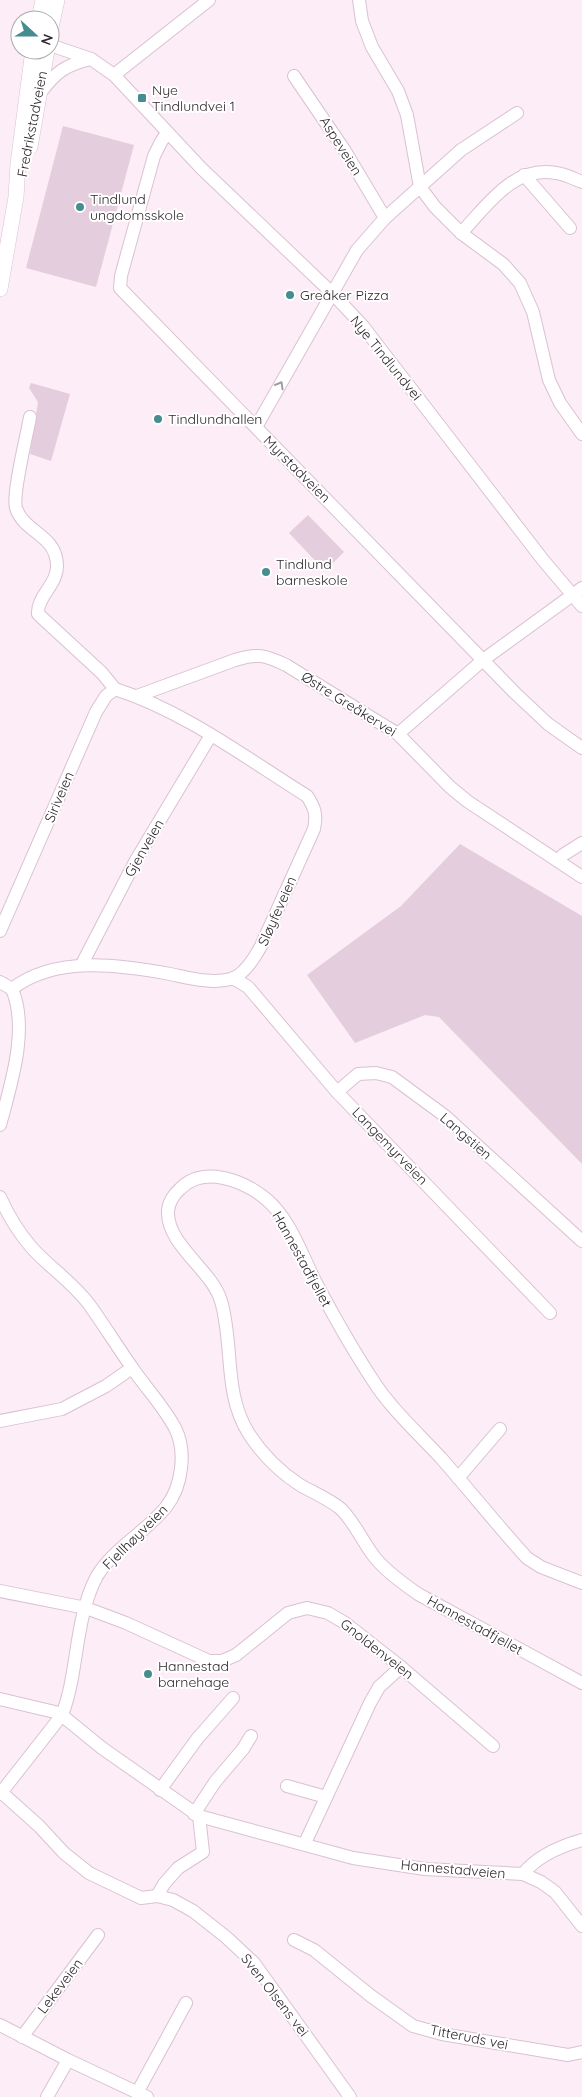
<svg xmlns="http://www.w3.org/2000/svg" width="582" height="2097" font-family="Quicksand,sans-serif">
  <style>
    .green { fill: #e4cddc }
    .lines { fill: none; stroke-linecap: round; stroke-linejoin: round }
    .minor-casing { stroke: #d9c2d1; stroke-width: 14 }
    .major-casing { stroke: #d9c2d1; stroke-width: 16 }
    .minor { stroke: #fff; stroke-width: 12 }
    .major { stroke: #fff; stroke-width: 15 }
    .oneway { stroke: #a29ea0 }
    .poi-dot { fill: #458d90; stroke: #fff; stroke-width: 2 }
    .labels { text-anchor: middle; stroke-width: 4; stroke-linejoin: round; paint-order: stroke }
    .poi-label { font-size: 14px; fill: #30282d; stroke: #fff; text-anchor: start }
    .street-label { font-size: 14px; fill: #30282d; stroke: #fff }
  </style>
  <rect width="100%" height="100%" fill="#fcedf7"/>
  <g class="green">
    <path d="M 63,126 L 134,145 L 96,287 L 26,268 Z"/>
    <path d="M 31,383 L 70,394 L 51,461 L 30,454 L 38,402 L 29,388 Z"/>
    <path d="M 308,515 L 344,552 L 325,571 L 289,533 Z"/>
    <path d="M 460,844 L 582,916 L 582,1164 L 439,1017 L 425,1015 L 355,1043 L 307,975 L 401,906 Z"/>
  </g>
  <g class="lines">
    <g class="minor-casing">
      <g id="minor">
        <path d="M 359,0 L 362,21 L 372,47 L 398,91 L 407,115 L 420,187 L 435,207 L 461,233 L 503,264 L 520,283 L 533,312 L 549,380 L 560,403 L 582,434"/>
        <path d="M 50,45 L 91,59 L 114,75 L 201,168 L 332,293 L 362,325 L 543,560 L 582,606"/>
        <path d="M 114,75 L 209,0"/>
        <path d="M 294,76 L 345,151 L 385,218"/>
        <path d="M 40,93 C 56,72 65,65 91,59"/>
        <path d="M 167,133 L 161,142 L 154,156 L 121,276 L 120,288 L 515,693 L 548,724 L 582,748"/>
        <path d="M 524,175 L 570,228"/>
        <path d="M 461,233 C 487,206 513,165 556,173 C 565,174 574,179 582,182"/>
        <path d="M 30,417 C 27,435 12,494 16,508 C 24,533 56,534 57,565 C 58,584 37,596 38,614 L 102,673 L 115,689"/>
        <path d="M 256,427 L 357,250 L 385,218 L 461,150 L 517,113"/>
        <path d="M 137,696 L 235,660 C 257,653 265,655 286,665 L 398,734 L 450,787 L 467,801 L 582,877"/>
        <path d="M 398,734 L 483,660 L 582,588"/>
        <path d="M 558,861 L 563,855 L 582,843"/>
        <path d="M 0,931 L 96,712 L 106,696 L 115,689 C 184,711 246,758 307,796 C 315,808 317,815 314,829 L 261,946 C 255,957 244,975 231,979 C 211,984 190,978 170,974 C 121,965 55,955 12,989 L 0,982"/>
        <path d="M 82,964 L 136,860 L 211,735"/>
        <path d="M 233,978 L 248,987 L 337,1092 L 550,1313"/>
        <path d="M 337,1092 L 358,1074 L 376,1073 L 392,1077 L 445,1116 L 582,1241"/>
        <path d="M 0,1125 C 11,1084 29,1029 12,989"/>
        <path d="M 0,1197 C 8,1215 19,1233 32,1248 C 50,1268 75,1284 91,1307 C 105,1327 119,1349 133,1369 C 146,1388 164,1407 175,1428 C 187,1451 182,1487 166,1507 C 146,1532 114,1548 97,1576 C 74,1619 79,1671 62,1715 L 0,1794"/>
        <path d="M 0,1421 L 62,1409 L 106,1386 L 132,1368"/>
        <path d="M 458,1478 L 500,1429"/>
        <path d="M 582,1583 L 541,1567 L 527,1558 C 497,1525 470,1491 441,1458 C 418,1433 390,1408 372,1379 C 351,1347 332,1313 314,1279 C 301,1252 289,1218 266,1199 C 243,1180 203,1165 180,1189 C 174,1194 168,1203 168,1212 C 167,1245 212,1270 221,1301 C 234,1345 223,1393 249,1434 C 262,1454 280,1472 300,1485 C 314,1493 329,1499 341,1509 C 356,1524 364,1545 377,1560 C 389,1574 404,1584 418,1594 L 582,1683"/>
        <path d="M 0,1591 L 86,1608 L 126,1623 L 209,1661 L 222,1661 L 236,1655 L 288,1613 L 307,1608 L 328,1613 L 345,1623 L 401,1667 L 493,1746"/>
        <path d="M 0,1699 L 59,1713 L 102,1748 L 199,1816 L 353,1858 L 425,1869 L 523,1874 L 541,1882 L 555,1892 L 582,1926"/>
        <path d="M 287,1786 L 326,1797"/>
        <path d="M 160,1790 L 197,1739 L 233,1698"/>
        <path d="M 1,1792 L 39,1826 L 64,1853 L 89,1873 L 141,1898 L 157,1896 L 173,1900 L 193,1911 L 226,1937 L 254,1963 L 350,2097"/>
        <path d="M 194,1814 L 215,1782 L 243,1749 L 251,1736"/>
        <path d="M 305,1843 L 370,1703 L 379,1687 L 401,1667"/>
        <path d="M 523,1874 C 537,1856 561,1846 582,1840"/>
        <path d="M 157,1896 L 164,1884 L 178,1868 L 203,1852 L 199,1816"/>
        <path d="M 294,1940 L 314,1950 L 371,1996 L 413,2026 L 442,2034 L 568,2055 L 582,2052"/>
        <path d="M 0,2025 L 68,2060 L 147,2097"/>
        <path d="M 22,2037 L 98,1935"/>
        <path d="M 137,2093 L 186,2003"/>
        <path d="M 47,2097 L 68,2060"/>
      </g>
    </g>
    <g class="major-casing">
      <g id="major">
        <path d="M 39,20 L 43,0"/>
        <path d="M 50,32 L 57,0"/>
        <path d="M 30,147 L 47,50"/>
        <path d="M 0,289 L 16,197 L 18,164 L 33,50"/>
      </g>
    </g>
    <use href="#minor" class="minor"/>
    <use href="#major" class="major"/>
  </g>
  <defs><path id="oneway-chevron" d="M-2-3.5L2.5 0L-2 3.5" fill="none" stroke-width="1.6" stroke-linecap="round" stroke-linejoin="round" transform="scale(1.25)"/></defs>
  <use class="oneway" href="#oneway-chevron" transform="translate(280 385) rotate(-60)"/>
  <g class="poi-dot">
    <rect x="137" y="93" width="10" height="10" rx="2.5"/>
    <circle cx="80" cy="207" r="5"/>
    <circle cx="290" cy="295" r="5"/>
    <circle cx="158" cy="419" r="5"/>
    <circle cx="266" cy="572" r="5"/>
    <circle cx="148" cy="1674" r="5"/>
  </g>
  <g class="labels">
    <g class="poi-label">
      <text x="152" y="95">Nye<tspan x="152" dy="16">Tindlundvei 1</tspan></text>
      <text x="90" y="204">Tindlund<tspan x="90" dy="16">ungdomsskole</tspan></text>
      <text x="300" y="300">Greåker Pizza</text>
      <text x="168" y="424">Tindlundhallen</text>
      <text x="276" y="569">Tindlund<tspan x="276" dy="16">barneskole</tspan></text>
      <text x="158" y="1671">Hannestad<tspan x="158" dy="16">barnehage</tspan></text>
    </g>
    <g class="street-label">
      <text transform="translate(32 124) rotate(-79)" y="5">Fredrikstadveien</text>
      <text transform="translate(341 146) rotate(58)" y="5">Aspeveien</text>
      <text transform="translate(386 358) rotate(51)" y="5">Nye Tindlundvei</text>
      <text transform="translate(297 469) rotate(45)" y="5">Myrstadveien</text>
      <text transform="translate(349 704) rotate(32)" y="5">Østre Greåkervei</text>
      <text transform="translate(59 797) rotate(-67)" y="5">Siriveien</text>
      <text transform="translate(144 848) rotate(-60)" y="5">Gjenveien</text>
      <text transform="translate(277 911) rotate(-66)" y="5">Sløyfeveien</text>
      <text transform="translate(466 1136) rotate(41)" y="5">Langstien</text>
      <text transform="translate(390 1146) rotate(46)" y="5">Langemyrveien</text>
      <text transform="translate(302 1259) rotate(61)" y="5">Hannestadfjellet</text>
      <text transform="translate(135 1537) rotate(-45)" y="5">Fjellhøyveien</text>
      <text transform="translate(475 1625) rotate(29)" y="5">Hannestadfjellet</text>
      <text transform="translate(377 1649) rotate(38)" y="5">Gnoldenveien</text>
      <text transform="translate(453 1869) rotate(5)" y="5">Hannestadveien</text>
      <text transform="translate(60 1986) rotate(-53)" y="5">Lekeveien</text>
      <text transform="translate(275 1995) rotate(52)" y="5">Sven Olsens vei</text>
      <text transform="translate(469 2037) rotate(11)" y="5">Titteruds vei</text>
    </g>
  </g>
  <g transform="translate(35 35) rotate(111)"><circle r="24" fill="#ffffff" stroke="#aca9ab"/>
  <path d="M0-4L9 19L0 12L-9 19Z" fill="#458d90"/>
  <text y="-8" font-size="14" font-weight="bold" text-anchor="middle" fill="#30282d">N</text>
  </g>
</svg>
